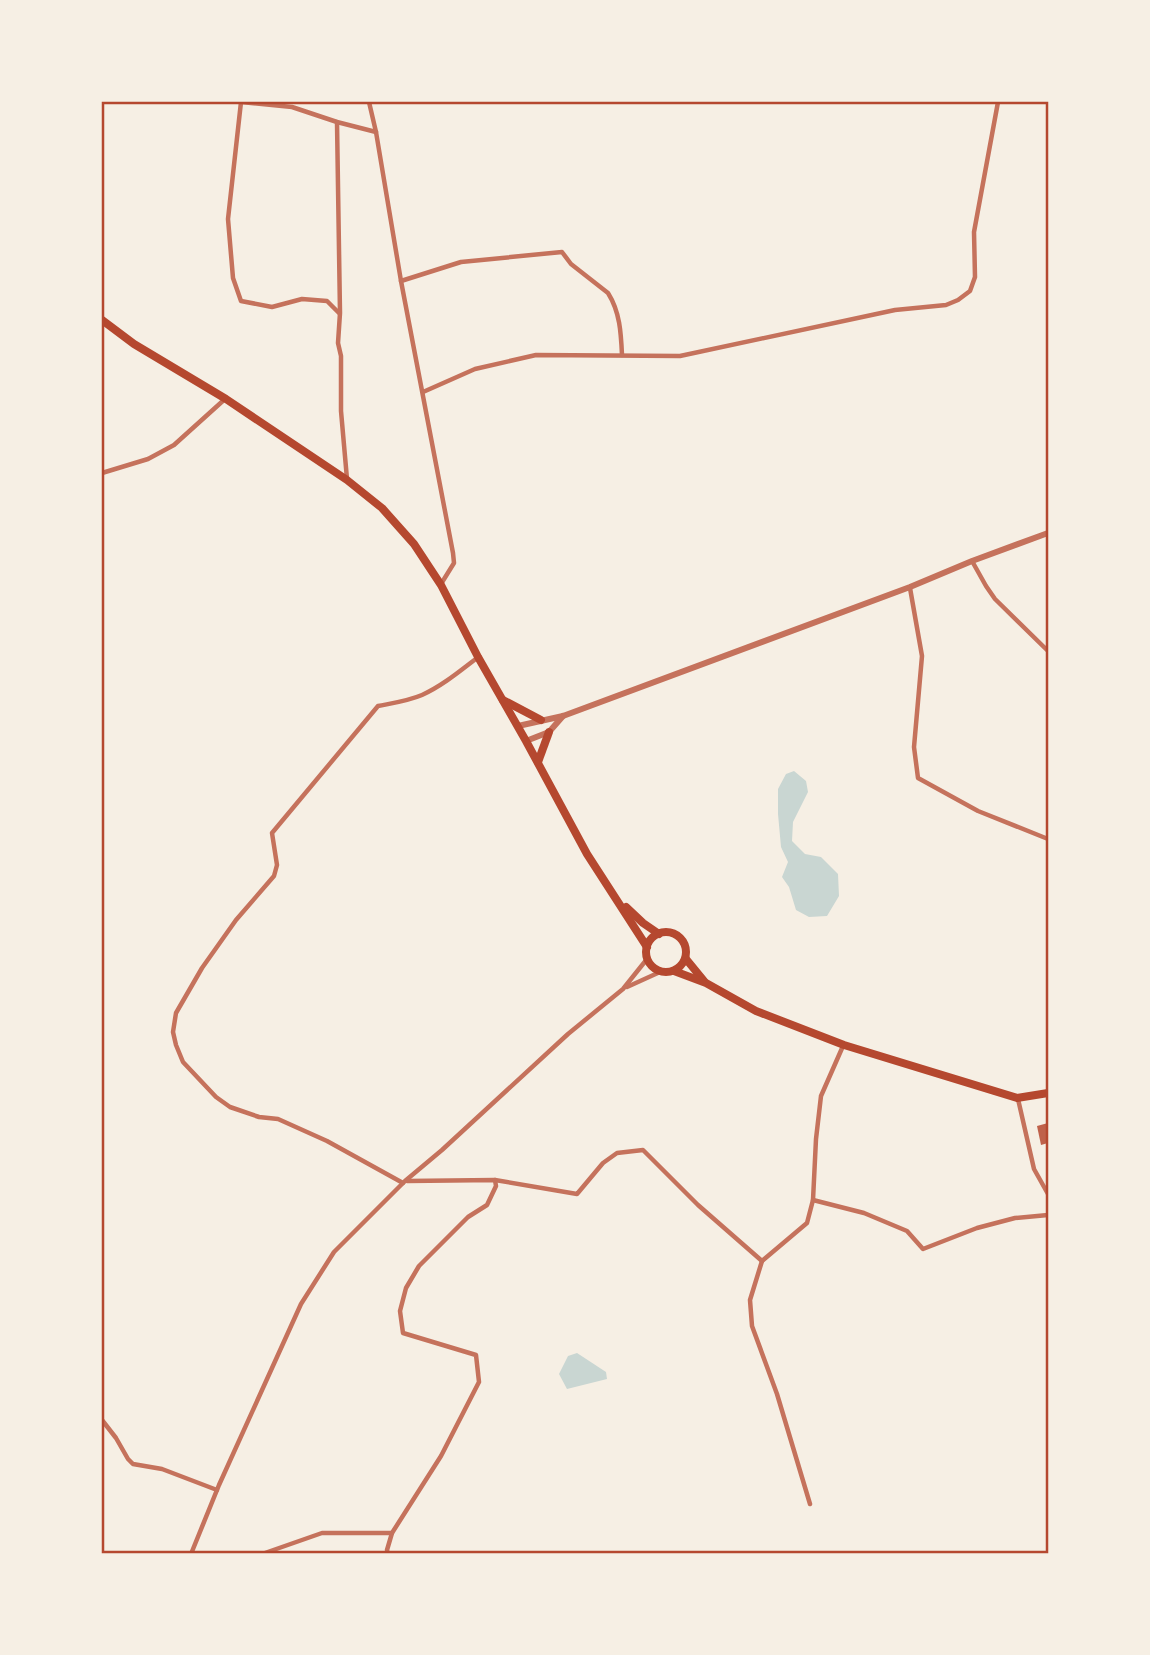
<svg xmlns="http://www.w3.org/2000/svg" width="1150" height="1655" font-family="Georgia,serif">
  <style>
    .water { fill: #c9d6d2 }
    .building { fill: #bf614a }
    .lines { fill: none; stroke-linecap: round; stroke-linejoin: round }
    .minor { stroke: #c5725c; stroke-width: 4.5 }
    .tertiary { stroke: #c5725c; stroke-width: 6 }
    .trunk { stroke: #b5482f; stroke-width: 8 }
    .neatline { fill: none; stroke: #b5482f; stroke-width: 2.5 }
  </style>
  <rect width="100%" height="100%" fill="#f6efe4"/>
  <g class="water">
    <path d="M 794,771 L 806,781 L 808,792 L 793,822 L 792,841 L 805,854 L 821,857 L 838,874 L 839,896 L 827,916 L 809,917 L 796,910 L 789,887 L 782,877 L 788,862 L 781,847 L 778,814 L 778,789 L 786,774 Z"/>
    <path d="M 577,1353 L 606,1372 L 607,1379 L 567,1389 L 559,1374 L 568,1356 Z"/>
  </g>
  <path class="building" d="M 1048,1123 L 1048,1143 L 1041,1145 L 1037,1126 Z"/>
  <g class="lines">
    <g class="minor">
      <path d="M 241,102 L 228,219 L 233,278 L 241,301 L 272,307 L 302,299 L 327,301 L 339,313"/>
      <path d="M 241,102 L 292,107 L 337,122 L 376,132"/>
      <path d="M 369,102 L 376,132 L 401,281 L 453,553 L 454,563 L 441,584"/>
      <path d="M 337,122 L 340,313 L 338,343 L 341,356 L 341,411 L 347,479"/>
      <path d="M 401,281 L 461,262 L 562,252 L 571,264 L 608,293 C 620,312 621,333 622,355"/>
      <path d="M 423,392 L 475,369 L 536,355 L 680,356 L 895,310 L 946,305 L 958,300 L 970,291 L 975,277 L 974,232 L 998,102"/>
      <path d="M 102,473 L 148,459 L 174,445 L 225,399"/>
      <path d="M 972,561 L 986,586 L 995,599 L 1048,651"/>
      <path d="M 910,588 L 922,656 L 914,747 L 918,778 L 978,811 L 1048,839"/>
      <path d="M 627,987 L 660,972"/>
      <path d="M 1018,1099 L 1034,1169 L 1048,1194"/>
      <path d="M 407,1181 L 495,1180 L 577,1194 L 603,1163 L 617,1153 L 643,1150 L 698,1205 L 762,1261 L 807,1223 L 813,1200 L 816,1139 L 821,1096 L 843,1046"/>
      <path d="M 403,1183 L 327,1141 L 278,1119 L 259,1117 L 230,1107 L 216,1097 L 183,1062 L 176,1045 L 173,1032 L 176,1013 L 202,968 L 236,920 L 274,876 L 277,865 L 272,833 L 378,706 C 393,703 408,701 422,695 C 442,686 460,671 477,658"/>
      <path d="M 813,1200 L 864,1213 L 907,1231 L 923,1249 L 977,1228 L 1015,1218 L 1048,1215"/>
      <path d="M 762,1261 L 750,1300 L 752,1326 L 777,1394 L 810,1504"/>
      <path d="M 102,1420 L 116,1438 L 128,1459 L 133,1464 L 162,1469 L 217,1490"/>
      <path d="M 191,1554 L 219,1485 L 301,1304 L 334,1252 L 405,1181 L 442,1150 L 568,1034 L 623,989 L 647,959"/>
      <path d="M 262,1554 L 322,1533 L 392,1533"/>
      <path d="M 388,1554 L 387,1550 L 392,1533 L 441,1456 L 479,1382 L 476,1355 L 403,1333 L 400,1311 L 406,1288 L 419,1266 L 468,1217 L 487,1205 L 496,1186 L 495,1180"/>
    </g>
    <g class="tertiary">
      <path d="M 518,726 L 563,716 L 910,587 L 972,561 L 1048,533"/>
      <path d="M 526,741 L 549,732 L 563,716"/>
    </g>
    <g class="trunk">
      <path d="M 102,320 L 134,344 L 226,399 L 347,480 L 382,508 L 414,544 L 441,585 L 478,657 L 526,741 L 587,854 L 647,947"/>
      <path d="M 503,700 L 541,720"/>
      <path d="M 538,762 L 549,732"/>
      <path d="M 626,907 L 643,923 L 659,934"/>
      <circle cx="666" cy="952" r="20"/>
      <path d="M 686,959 L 704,981"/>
      <path d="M 674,971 L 706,983 L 756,1011 L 844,1045 L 1017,1098 L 1048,1093"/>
    </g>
  </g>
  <rect width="1150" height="1655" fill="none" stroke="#f6efe4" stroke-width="206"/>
  <rect x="103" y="103" width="944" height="1449" class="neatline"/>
</svg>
